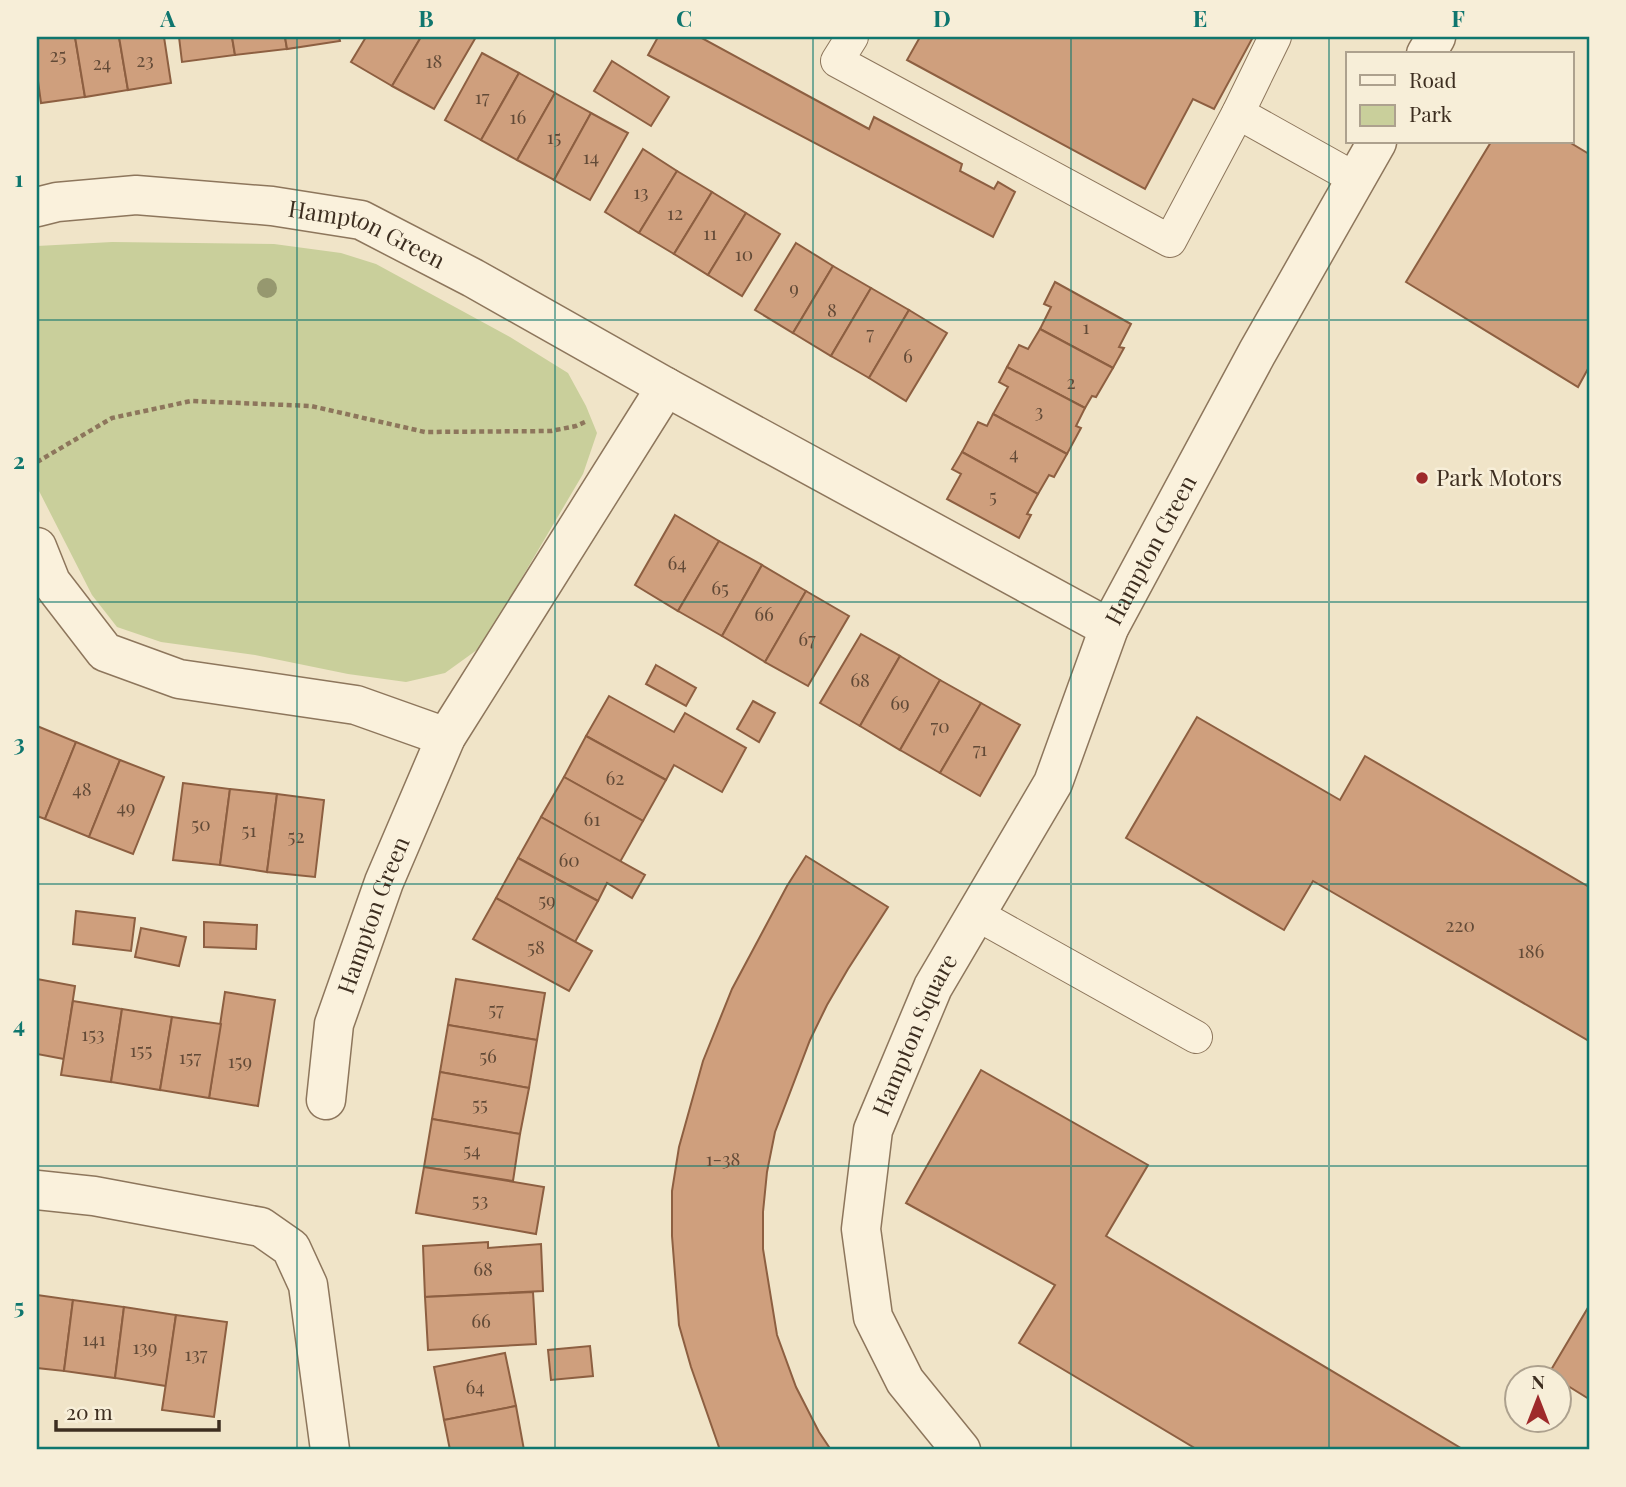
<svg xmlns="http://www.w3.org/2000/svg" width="1626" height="1487" font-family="'Playfair Display',serif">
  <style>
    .green { fill: #c9cf9b }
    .building { fill: #cf9f7d; stroke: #8d5f41; stroke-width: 2 }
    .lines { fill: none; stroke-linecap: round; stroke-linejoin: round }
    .service-casing { stroke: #8d765c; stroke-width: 34 }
    .minor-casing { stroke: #8d765c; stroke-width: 41 }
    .path { stroke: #8d765c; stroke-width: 4.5; stroke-dasharray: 5 3.5; stroke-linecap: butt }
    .service { stroke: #faf1dc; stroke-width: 32 }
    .minor { stroke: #faf1dc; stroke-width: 38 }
    .tree { fill: #96986f }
    .grid { fill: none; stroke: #0f766e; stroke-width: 2; stroke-opacity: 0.55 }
    .poi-dot { fill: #9e2a2b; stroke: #f7eed8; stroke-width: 2.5 }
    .labels { text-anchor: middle; stroke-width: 5; stroke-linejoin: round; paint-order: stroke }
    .number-label { font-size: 19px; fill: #624a37 }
    .street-label { font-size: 23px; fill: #3d2e20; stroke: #f7eed8 }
    .poi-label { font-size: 23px; fill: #3d2e20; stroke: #f7eed8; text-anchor: start }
    .neatline { fill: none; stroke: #0f766e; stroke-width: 2.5 }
    .grid-label { font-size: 23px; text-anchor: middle; font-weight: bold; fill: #0f766e }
  </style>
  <rect width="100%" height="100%" fill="#f0e4c8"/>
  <path class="green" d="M 112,242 L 274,244 L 341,253 L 376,264 L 510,337 L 568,373 L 586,406 L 597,433 L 583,474 L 481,647 L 445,673 L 406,682 L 348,674 L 255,655 L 161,642 L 117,627 L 92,595 L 37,487 L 37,246 Z"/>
  <g class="building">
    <path d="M 37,37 L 75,37 L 85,97 L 41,103 L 37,74 Z"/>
    <path d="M 75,37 L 119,37 L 128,90 L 85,97 Z"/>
    <path d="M 119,37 L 164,37 L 171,83 L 128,90 Z"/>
    <path d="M 179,37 L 232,37 L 235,55 L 182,62 Z"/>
    <path d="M 232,37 L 285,37 L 287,49 L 235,55 Z"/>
    <path d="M 285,37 L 339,37 L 340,41 L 287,49 Z"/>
    <path d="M 366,37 L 421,37 L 392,86 L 351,62 Z"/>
    <path d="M 421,37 L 476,37 L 434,109 L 392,86 Z"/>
    <path d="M 658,37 L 700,37 L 869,129 L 874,117 L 962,164 L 960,171 L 994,189 L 998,182 L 1015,192 L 993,237 L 648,55 Z"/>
    <path d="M 920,37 L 1253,37 L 1214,109 L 1193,99 L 1145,189 L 907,60 Z"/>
    <path d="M 482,53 L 519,73 L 481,140 L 445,120 Z"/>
    <path d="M 612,61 L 669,97 L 651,126 L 594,91 Z"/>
    <path d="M 519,73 L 555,93 L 517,160 L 481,140 Z"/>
    <path d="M 555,93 L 591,113 L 554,180 L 517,160 Z"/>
    <path d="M 591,113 L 628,133 L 590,200 L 554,180 Z"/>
    <path d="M 1491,142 L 1569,142 L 1589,154 L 1589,367 L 1578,387 L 1406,282 Z"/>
    <path d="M 643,149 L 677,171 L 639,233 L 605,212 Z"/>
    <path d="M 677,171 L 712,192 L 674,254 L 639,233 Z"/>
    <path d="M 712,192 L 746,213 L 708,275 L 674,254 Z"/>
    <path d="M 746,213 L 780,234 L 742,296 L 708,275 Z"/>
    <path d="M 796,243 L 833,266 L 793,333 L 755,310 Z"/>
    <path d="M 833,266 L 871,288 L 831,356 L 793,333 Z"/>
    <path d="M 1055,282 L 1131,324 L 1119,347 L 1124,348 L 1113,368 L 1040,329 L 1051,307 L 1044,304 Z"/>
    <path d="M 871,288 L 909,310 L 869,378 L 831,356 Z"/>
    <path d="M 909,310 L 947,333 L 906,401 L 869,378 Z"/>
    <path d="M 1040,329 L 1113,368 L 1096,397 L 1092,396 L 1085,408 L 1007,367 L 1019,345 L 1028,349 Z"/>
    <path d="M 1007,367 L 1085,408 L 1076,426 L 1081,428 L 1067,454 L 993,414 L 1008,387 L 999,382 Z"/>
    <path d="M 993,414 L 1067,454 L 1054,477 L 1049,475 L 1038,494 L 962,452 L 978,422 L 987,426 Z"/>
    <path d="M 962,452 L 1038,494 L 1027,514 L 1031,515 L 1019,538 L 947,499 L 961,474 L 952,469 Z"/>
    <path d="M 675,515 L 719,541 L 678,611 L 635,585 Z"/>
    <path d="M 719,541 L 762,565 L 722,636 L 678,611 Z"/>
    <path d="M 762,565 L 806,591 L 765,662 L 722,636 Z"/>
    <path d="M 806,591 L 849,616 L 808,686 L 765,662 Z"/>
    <path d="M 861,634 L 900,656 L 860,726 L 820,703 Z"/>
    <path d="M 900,656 L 940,680 L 900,750 L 860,726 Z"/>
    <path d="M 656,665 L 696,688 L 686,706 L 646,684 Z"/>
    <path d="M 940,680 L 981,703 L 940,773 L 900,750 Z"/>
    <path d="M 609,696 L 674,732 L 685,713 L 746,748 L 722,792 L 674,765 L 666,780 L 586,736 Z"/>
    <path d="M 753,701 L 775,713 L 759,742 L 737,729 Z"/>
    <path d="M 981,703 L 1020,725 L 980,796 L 940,773 Z"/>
    <path d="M 1197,717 L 1340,800 L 1365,756 L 1589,887 L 1589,1041 L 1313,881 L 1284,930 L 1126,838 Z"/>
    <path d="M 37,726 L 76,742 L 45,819 L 37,816 Z"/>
    <path d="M 586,736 L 666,780 L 643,821 L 564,777 Z"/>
    <path d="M 76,742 L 120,760 L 89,837 L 45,819 Z"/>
    <path d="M 120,760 L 164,777 L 133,854 L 89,837 Z"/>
    <path d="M 564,777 L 643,821 L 620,862 L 541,817 Z"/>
    <path d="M 183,783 L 230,789 L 220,865 L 173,860 Z"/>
    <path d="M 230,789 L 277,794 L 267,872 L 220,865 Z"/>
    <path d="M 277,794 L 324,800 L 315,877 L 267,872 Z"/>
    <path d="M 541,817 L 645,875 L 632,898 L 607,883 L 598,901 L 518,858 Z"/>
    <path d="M 806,856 L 888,907 L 848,969 L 827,1005 L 810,1040 L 775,1132 L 767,1172 L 763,1212 L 763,1249 L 777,1335 L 796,1387 L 819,1432 L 831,1450 L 720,1450 L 691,1367 L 679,1325 L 672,1236 L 672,1191 L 679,1147 L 703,1061 L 732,989 L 787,886 Z"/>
    <path d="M 518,858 L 598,901 L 575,942 L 496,898 Z"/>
    <path d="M 496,898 L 592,951 L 569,991 L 473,939 Z"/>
    <path d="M 76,911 L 135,918 L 131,951 L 73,944 Z"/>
    <path d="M 204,922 L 257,925 L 256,949 L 204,947 Z"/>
    <path d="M 141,928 L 186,937 L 179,966 L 135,957 Z"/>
    <path d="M 37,979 L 75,986 L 64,1059 L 37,1054 Z"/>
    <path d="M 456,979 L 545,993 L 537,1040 L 448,1025 Z"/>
    <path d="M 225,992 L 275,1000 L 258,1106 L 209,1098 Z"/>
    <path d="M 73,1001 L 122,1009 L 111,1082 L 61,1075 Z"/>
    <path d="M 122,1009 L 172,1017 L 160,1090 L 111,1082 Z"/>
    <path d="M 172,1017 L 221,1024 L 209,1098 L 160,1090 Z"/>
    <path d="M 448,1025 L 537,1040 L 529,1088 L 440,1072 Z"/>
    <path d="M 981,1070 L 1148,1165 L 1106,1236 L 1464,1450 L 1198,1450 L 1019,1343 L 1055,1285 L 906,1203 Z"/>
    <path d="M 440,1072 L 529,1088 L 520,1134 L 432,1119 Z"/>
    <path d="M 432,1119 L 520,1134 L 513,1181 L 424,1167 Z"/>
    <path d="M 424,1167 L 544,1187 L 536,1234 L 416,1213 Z"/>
    <path d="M 488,1242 L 488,1248 L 541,1244 L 543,1291 L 425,1297 L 423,1246 Z"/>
    <path d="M 533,1292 L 536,1344 L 428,1350 L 425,1297 Z"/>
    <path d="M 37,1295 L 73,1300 L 64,1371 L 37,1368 Z"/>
    <path d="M 73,1300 L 124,1307 L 115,1378 L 64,1371 Z"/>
    <path d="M 1589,1306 L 1589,1399 L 1560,1381 L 1560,1378 L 1555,1378 L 1548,1375 Z"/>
    <path d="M 124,1307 L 176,1315 L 166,1386 L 115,1378 Z"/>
    <path d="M 176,1315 L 227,1322 L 214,1417 L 162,1410 Z"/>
    <path d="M 590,1346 L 593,1376 L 551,1380 L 548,1350 Z"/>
    <path d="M 505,1353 L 516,1406 L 444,1420 L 434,1367 Z"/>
    <path d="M 516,1406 L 524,1450 L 450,1450 L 444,1420 Z"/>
  </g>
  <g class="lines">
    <g class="service-casing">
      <g id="service">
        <path d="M 852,37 L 837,61 L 1170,241 L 1238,113 L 1275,37"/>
        <path d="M 1238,113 L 1356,179"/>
        <path d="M 976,914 L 1196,1037"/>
      </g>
    </g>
    <g class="minor-casing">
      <g id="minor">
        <path d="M 1426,54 L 1436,37"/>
        <path id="s1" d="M 37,207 L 57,202 L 136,195 L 272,206 L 361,220 L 473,278 L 666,387 L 1109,628"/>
        <path d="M 37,547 L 51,582 L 105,652 L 179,679 L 356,705 L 446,737"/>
        <path id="s2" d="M 326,1100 L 334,1024 L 384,882 L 446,737 L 666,387"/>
        <path d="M 37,1190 L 94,1196 L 261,1227 L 291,1248 L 308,1285 L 330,1450"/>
        <path id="s3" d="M 961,1450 L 905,1381 L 873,1317 L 861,1229 L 873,1130 L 933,987 L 1053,783 L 1109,628 L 1257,353 L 1377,142"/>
      </g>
    </g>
    <path class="path" d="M 37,462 L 112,418 L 191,401 L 311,406 L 425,432 L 551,431 L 576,426 L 585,422"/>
    <use href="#service" class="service"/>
    <use href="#minor" class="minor"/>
  </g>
  <circle class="tree" cx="267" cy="288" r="10"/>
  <path class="grid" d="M 297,37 L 297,1450M 555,37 L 555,1450M 813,37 L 813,1450M 1071,37 L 1071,1450M 1329,37 L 1329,1450M 37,320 L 1589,320M 37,602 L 1589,602M 37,884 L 1589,884M 37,1166 L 1589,1166"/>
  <circle class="poi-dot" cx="1422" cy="478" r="7"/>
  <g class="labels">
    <g class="number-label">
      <text x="58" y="62">25</text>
      <text x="145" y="67">23</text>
      <text x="434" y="68">18</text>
      <text x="102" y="70">24</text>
      <text x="482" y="104">17</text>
      <text x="518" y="124">16</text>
      <text x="554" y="144">15</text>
      <text x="591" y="164">14</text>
      <text x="641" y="199">13</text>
      <text x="675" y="220">12</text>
      <text x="710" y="240">11</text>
      <text x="744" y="261">10</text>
      <text x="794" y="295">9</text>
      <text x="832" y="317">8</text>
      <text x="1086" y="334">1</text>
      <text x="870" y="340">7</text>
      <text x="908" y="363">6</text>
      <text x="1071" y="389">2</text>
      <text x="1039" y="418">3</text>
      <text x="1014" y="460">4</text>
      <text x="993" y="503">5</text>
      <text x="677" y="570">64</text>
      <text x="720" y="595">65</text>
      <text x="764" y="621">66</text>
      <text x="807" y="646">67</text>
      <text x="860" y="687">68</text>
      <text x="900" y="710">69</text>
      <text x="940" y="733">70</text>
      <text x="980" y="756">71</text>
      <text x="615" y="785">62</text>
      <text x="82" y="796">48</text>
      <text x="126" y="814">49</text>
      <text x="592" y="826">61</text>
      <text x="201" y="831">50</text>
      <text x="249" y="837">51</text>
      <text x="296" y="843">52</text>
      <text x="569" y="867">60</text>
      <text x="547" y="907">59</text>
      <text x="1460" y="932">220</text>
      <text x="536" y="954">58</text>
      <text x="1531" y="958">186</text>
      <text x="496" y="1016">57</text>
      <text x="93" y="1041">153</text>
      <text x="141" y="1057">155</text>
      <text x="488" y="1063">56</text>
      <text x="190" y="1064">157</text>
      <text x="240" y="1068">159</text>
      <text x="480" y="1111">55</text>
      <text x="472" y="1157">54</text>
      <text x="723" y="1166">1-38</text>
      <text x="480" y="1207">53</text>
      <text x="483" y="1276">68</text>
      <text x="481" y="1328">66</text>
      <text x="94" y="1346">141</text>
      <text x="145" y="1354">139</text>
      <text x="196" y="1361">137</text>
      <text x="475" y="1394">64</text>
    </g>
    <g class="street-label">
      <text dy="8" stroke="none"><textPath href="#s1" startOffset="336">Hampton Green</textPath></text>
      <text dy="8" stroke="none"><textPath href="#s3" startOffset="994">Hampton Green</textPath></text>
      <text dy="8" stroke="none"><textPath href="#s2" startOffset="192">Hampton Green</textPath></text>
      <text dy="8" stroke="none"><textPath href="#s3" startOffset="453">Hampton Square</textPath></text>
    </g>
    <g class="poi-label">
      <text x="1436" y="486">Park Motors</text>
    </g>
  </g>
  <rect width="1626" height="1487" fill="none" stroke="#f7eed8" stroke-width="77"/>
  <rect x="1346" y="52" width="228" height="91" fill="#f7eed8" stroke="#ada18e" stroke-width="2"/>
  <rect x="1360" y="75" width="35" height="10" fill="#faf1dc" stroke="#ada18e" stroke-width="2"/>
  <text x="1409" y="88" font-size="21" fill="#3d2e20">Road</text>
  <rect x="1360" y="105" width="35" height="21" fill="#c9cf9b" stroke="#ada18e" stroke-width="2"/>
  <text x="1409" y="122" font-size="21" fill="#3d2e20">Park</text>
  <g transform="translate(1538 1399)"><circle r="33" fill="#f7eed8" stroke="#ada18e" stroke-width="2"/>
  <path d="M0-5L12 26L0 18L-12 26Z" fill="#9e2a2b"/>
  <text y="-10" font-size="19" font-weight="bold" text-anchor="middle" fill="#3d2e20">N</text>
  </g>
  <path d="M56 1420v10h163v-10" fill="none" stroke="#3d2e20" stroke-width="3.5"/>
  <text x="66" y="1420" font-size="21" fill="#3d2e20" stroke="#f7eed8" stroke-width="5" paint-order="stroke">20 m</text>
  <rect x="38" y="38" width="1550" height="1410" class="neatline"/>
  <g class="grid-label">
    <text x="168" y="27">A</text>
    <text x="426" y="27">B</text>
    <text x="684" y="27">C</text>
    <text x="942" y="27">D</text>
    <text x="1200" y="27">E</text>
    <text x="1458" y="27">F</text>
    <text x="19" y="187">1</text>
    <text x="19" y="469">2</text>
    <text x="19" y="751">3</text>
    <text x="19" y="1033">4</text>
    <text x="19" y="1315">5</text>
  </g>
</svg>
